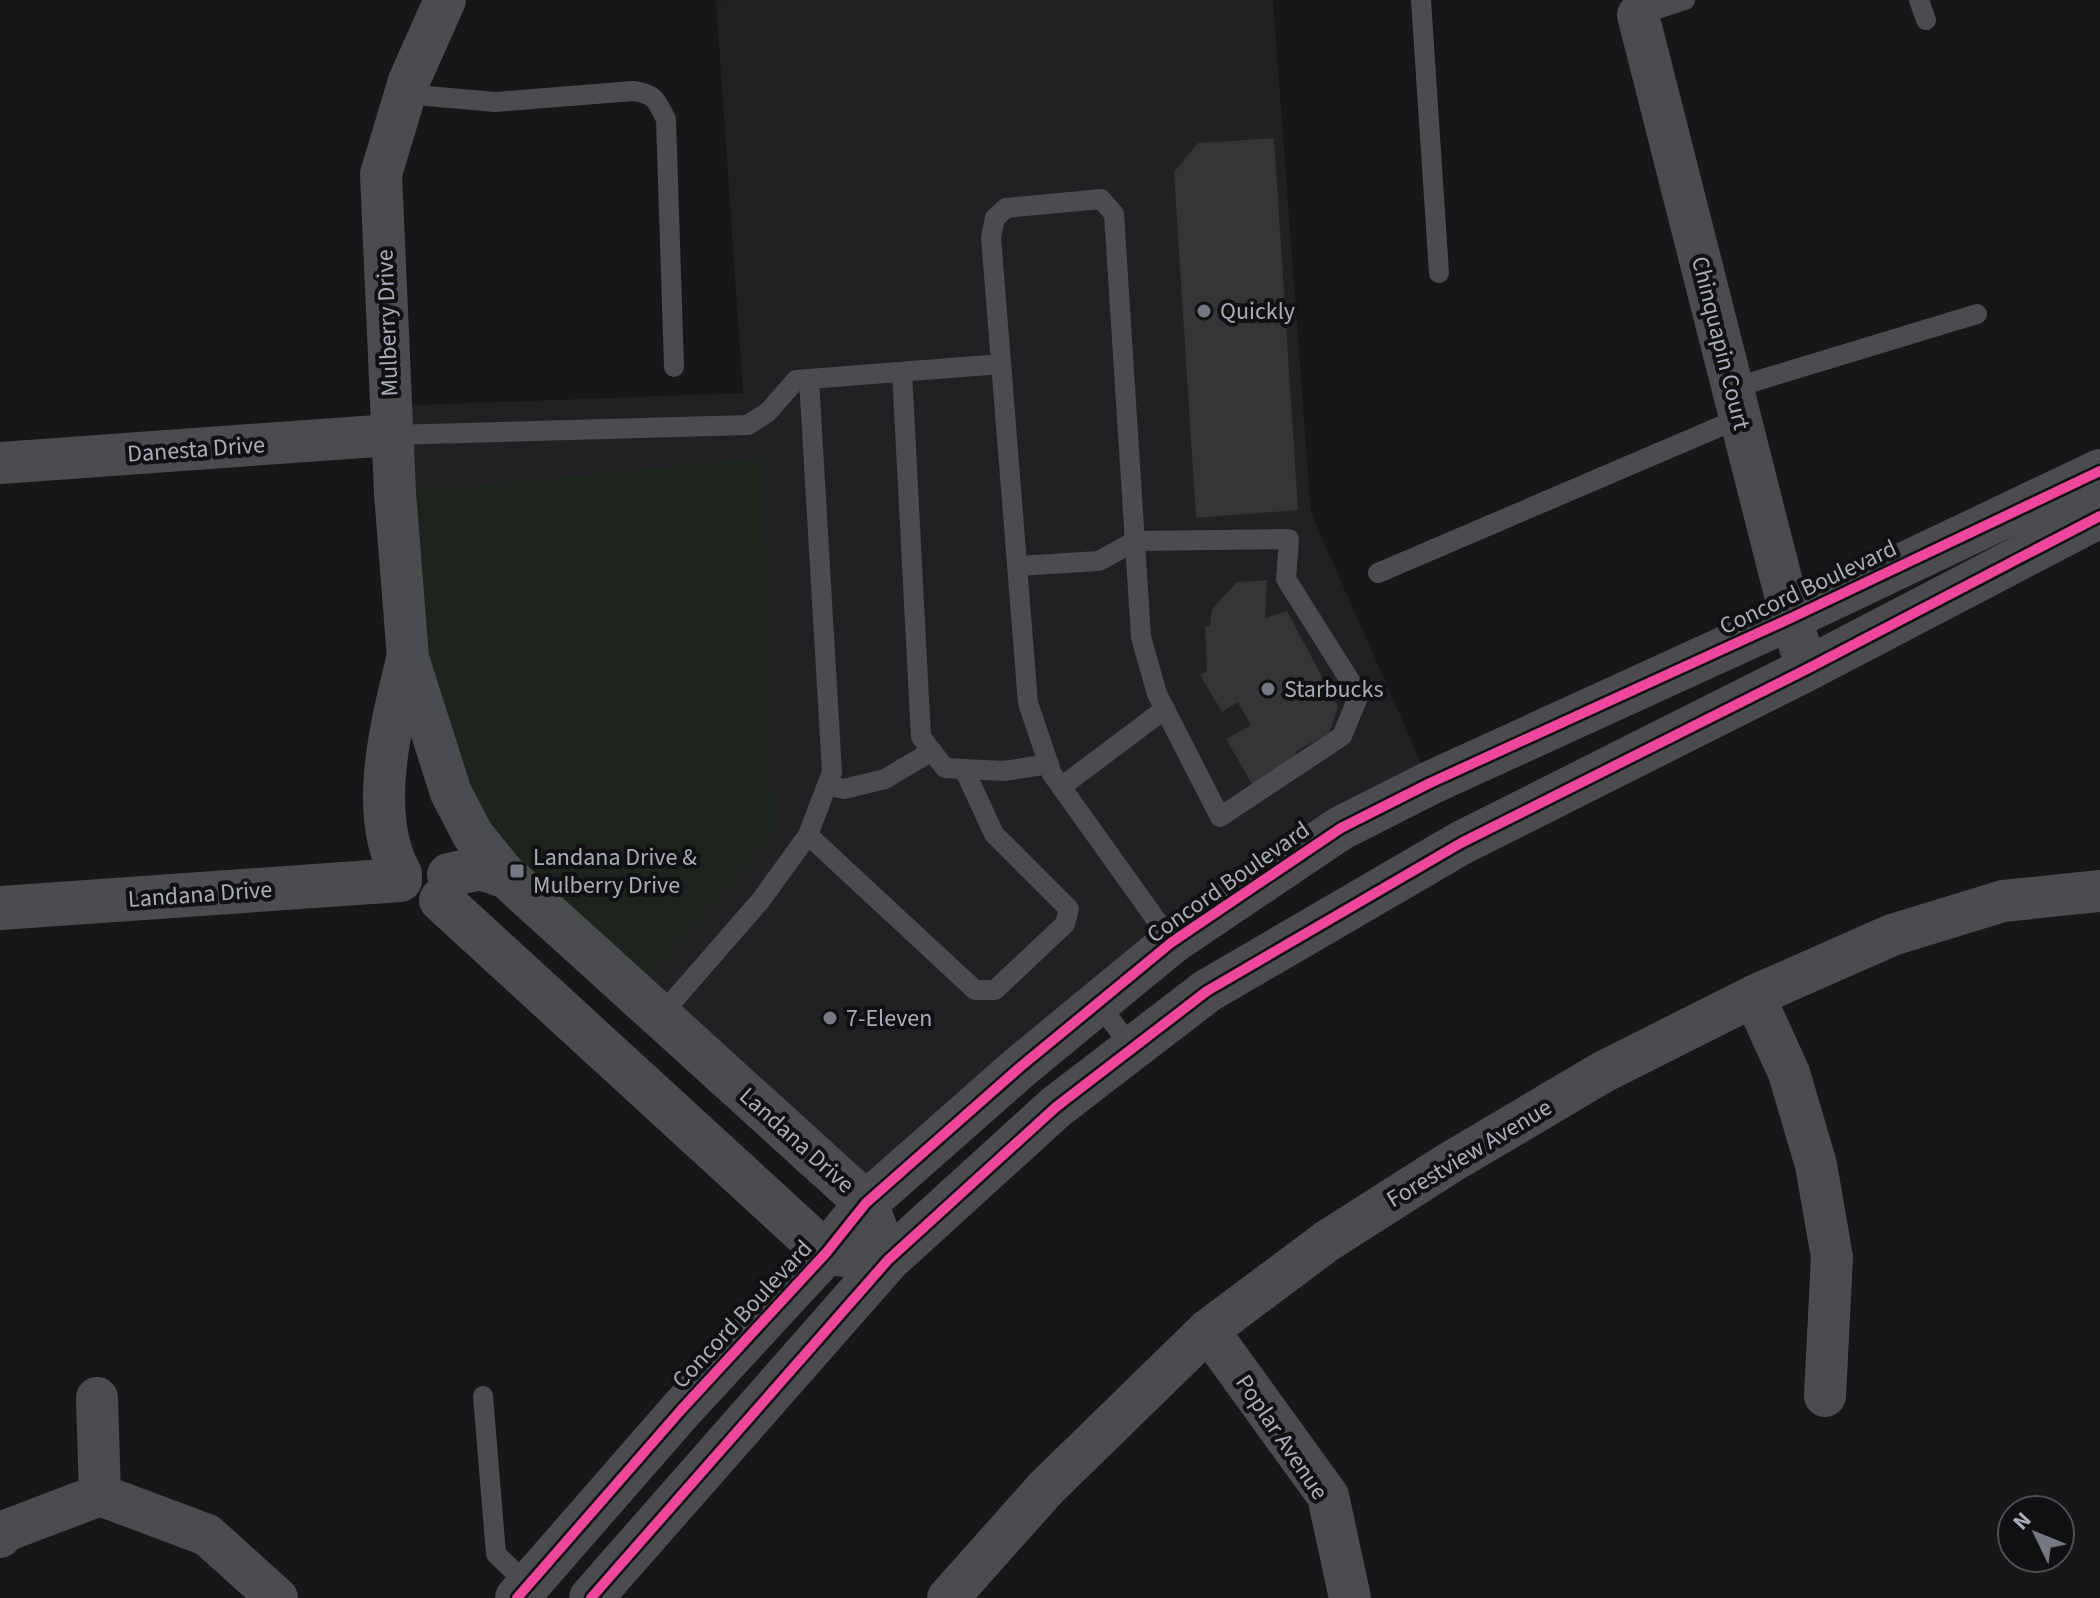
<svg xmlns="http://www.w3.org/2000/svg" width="2100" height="1598" font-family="'Source Sans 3',sans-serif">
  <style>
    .built { fill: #212123 }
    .park { fill: #1d241e }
    .building { fill: #353536 }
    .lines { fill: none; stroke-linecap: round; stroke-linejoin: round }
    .service { stroke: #4b4c50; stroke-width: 20 }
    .minor { stroke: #4b4c50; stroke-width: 42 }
    .tertiary { stroke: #4b4c50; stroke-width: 44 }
    .cycleway-casing { stroke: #111113; stroke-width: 15 }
    .cycleway { stroke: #ed469a; stroke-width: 10 }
    .poi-dot { fill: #757880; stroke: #111113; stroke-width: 3 }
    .labels { text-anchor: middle; stroke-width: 8; stroke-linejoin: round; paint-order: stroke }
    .poi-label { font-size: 24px; fill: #a8adb8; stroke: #111113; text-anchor: start }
    .street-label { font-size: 24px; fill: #a8adb8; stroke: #111113 }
  </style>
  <rect width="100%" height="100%" fill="#171717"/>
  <path class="built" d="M 727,0 L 1273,0 L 1311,513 L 1430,783 L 1341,828 L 866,1203 L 633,991 L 395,493 L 390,406 L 743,393 L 716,1 Z"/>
  <path class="park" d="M 763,458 L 772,832 L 633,991 L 451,793 L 395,493 Z"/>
  <g class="building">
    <path d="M 1274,138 L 1298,510 L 1196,518 L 1174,172 L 1198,143 Z"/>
    <path d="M 1267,580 L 1265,618 L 1287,611 L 1338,707 L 1329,733 L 1295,752 L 1298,758 L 1252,784 L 1226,739 L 1251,725 L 1238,702 L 1222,712 L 1200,675 L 1207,671 L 1205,626 L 1210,626 L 1212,609 L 1237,582 Z"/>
  </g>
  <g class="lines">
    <g class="service">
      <path d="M 1421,0 L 1439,273"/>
      <path d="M 1919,0 L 1926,20"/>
      <path d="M 1638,15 L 1685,0"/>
      <path d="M 405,94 L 495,102 L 633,91 C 656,94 656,101 666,119 L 674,367"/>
      <path d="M 902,372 L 921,737 L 945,768 L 1004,771 L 1049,764"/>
      <path d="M 1733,388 L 1977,314"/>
      <path d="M 391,435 L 748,425 L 768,412 L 796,380 L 1001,364"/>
      <path d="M 1018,566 L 1099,561 L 1135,541 L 1289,539 L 1286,579 L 1359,695 L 1342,736 L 1220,817 L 1157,694 L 1141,637 L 1114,214 L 1101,199 L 1006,208 L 995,218 L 991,237 L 1028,703 L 1052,774 L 1172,942"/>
      <path d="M 1378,573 L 1740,418"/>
      <path d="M 827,785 L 844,789 L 885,779 L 932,751"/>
      <path d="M 1061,787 L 1165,709"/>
      <path d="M 808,835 L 975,990 L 995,990 L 1065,924 L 1069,909 L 994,834 L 964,769"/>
      <path d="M 1098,1003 L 1132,1048"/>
      <path d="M 660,1016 L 761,900 L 808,835 L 832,772 L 809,379"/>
      <path d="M 483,1396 L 496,1554 L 528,1585"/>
    </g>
    <g class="minor">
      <path d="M 445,0 L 409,81 L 381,174 L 395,493 L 408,658 L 451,793 L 473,835 L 507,877"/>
      <path d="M 1638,15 L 1791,618 L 1807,669"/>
      <path d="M 0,463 L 391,435"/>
      <path d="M 401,874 C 367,813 392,722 407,659"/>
      <path d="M 1754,996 L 1789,1073 L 1816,1165 L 1832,1257 L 1825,1396"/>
      <path d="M 1208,1330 L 1328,1496 L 1350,1598"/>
      <path d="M 97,1398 L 100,1495"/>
      <path d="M 0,1537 L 5,1531 L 100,1495 L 207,1535 L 277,1598"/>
      <path d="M 948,1598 L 1046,1488 L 1208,1330 L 1327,1241 L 1451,1162 L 1603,1072 L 1754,996 L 1892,935 L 2003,901 L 2100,891"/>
    </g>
    <g class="tertiary">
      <path d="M 449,875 L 480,868 L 507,877 L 866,1203 L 876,1230"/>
      <path d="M 441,900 L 826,1253 L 853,1256"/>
      <path d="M 0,908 L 400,880"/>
      <path d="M 517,1598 L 681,1410 L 826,1253 L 866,1203 L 1019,1068 L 1172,942 L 1341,828 L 1430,783 L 1791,618 L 2100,471"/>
      <path d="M 591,1598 L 888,1260 L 1056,1107 L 1207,991 L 1461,843 L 1807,669 L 2100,516"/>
    </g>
    <g class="cycleway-casing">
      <g id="cycleway">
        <path d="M 517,1598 L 681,1410 L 826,1253 L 866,1203 L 1019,1068 L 1172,942 L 1341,828 L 1430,783 L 1791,618 L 2100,471"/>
        <path d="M 591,1598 L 888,1260 L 1056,1107 L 1207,991 L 1461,843 L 1807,669 L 2100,516"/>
      </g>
    </g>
    <use href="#cycleway" class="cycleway"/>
  </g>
  <g class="poi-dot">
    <circle cx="1204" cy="311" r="8"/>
    <circle cx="1268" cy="689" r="8"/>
    <rect x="509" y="863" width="16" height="16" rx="4"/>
    <circle cx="830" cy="1018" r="8"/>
  </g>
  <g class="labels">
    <g class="poi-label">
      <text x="1220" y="319">Quickly</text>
      <text x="1284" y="697">Starbucks</text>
      <text x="533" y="865">Landana Drive &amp;<tspan x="533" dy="28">Mulberry Drive</tspan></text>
      <text x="846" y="1026">7-Eleven</text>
    </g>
    <g class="street-label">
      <text transform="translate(387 323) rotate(-92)" y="8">Mulberry Drive</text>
      <text transform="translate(1721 343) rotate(76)" y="8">Chinquapin Court</text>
      <text transform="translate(196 449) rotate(-4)" y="8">Danesta Drive</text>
      <text transform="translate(1808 587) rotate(-25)" y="8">Concord Boulevard</text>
      <text transform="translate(1228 882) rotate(-35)" y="8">Concord Boulevard</text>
      <text transform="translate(200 894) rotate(-4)" y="8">Landana Drive</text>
      <text transform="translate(797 1140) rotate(42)" y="8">Landana Drive</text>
      <text transform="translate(1469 1153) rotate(-31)" y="8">Forestview Avenue</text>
      <text transform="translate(742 1314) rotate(-47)" y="8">Concord Boulevard</text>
      <text transform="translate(1282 1437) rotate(56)" y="8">Poplar Avenue</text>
    </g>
  </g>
  <g transform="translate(2036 1534) rotate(313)"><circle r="38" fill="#111113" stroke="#4d4f55" stroke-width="2"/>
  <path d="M0-6L14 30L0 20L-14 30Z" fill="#757880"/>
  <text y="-12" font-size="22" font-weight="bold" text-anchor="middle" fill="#a8adb8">N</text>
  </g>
</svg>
